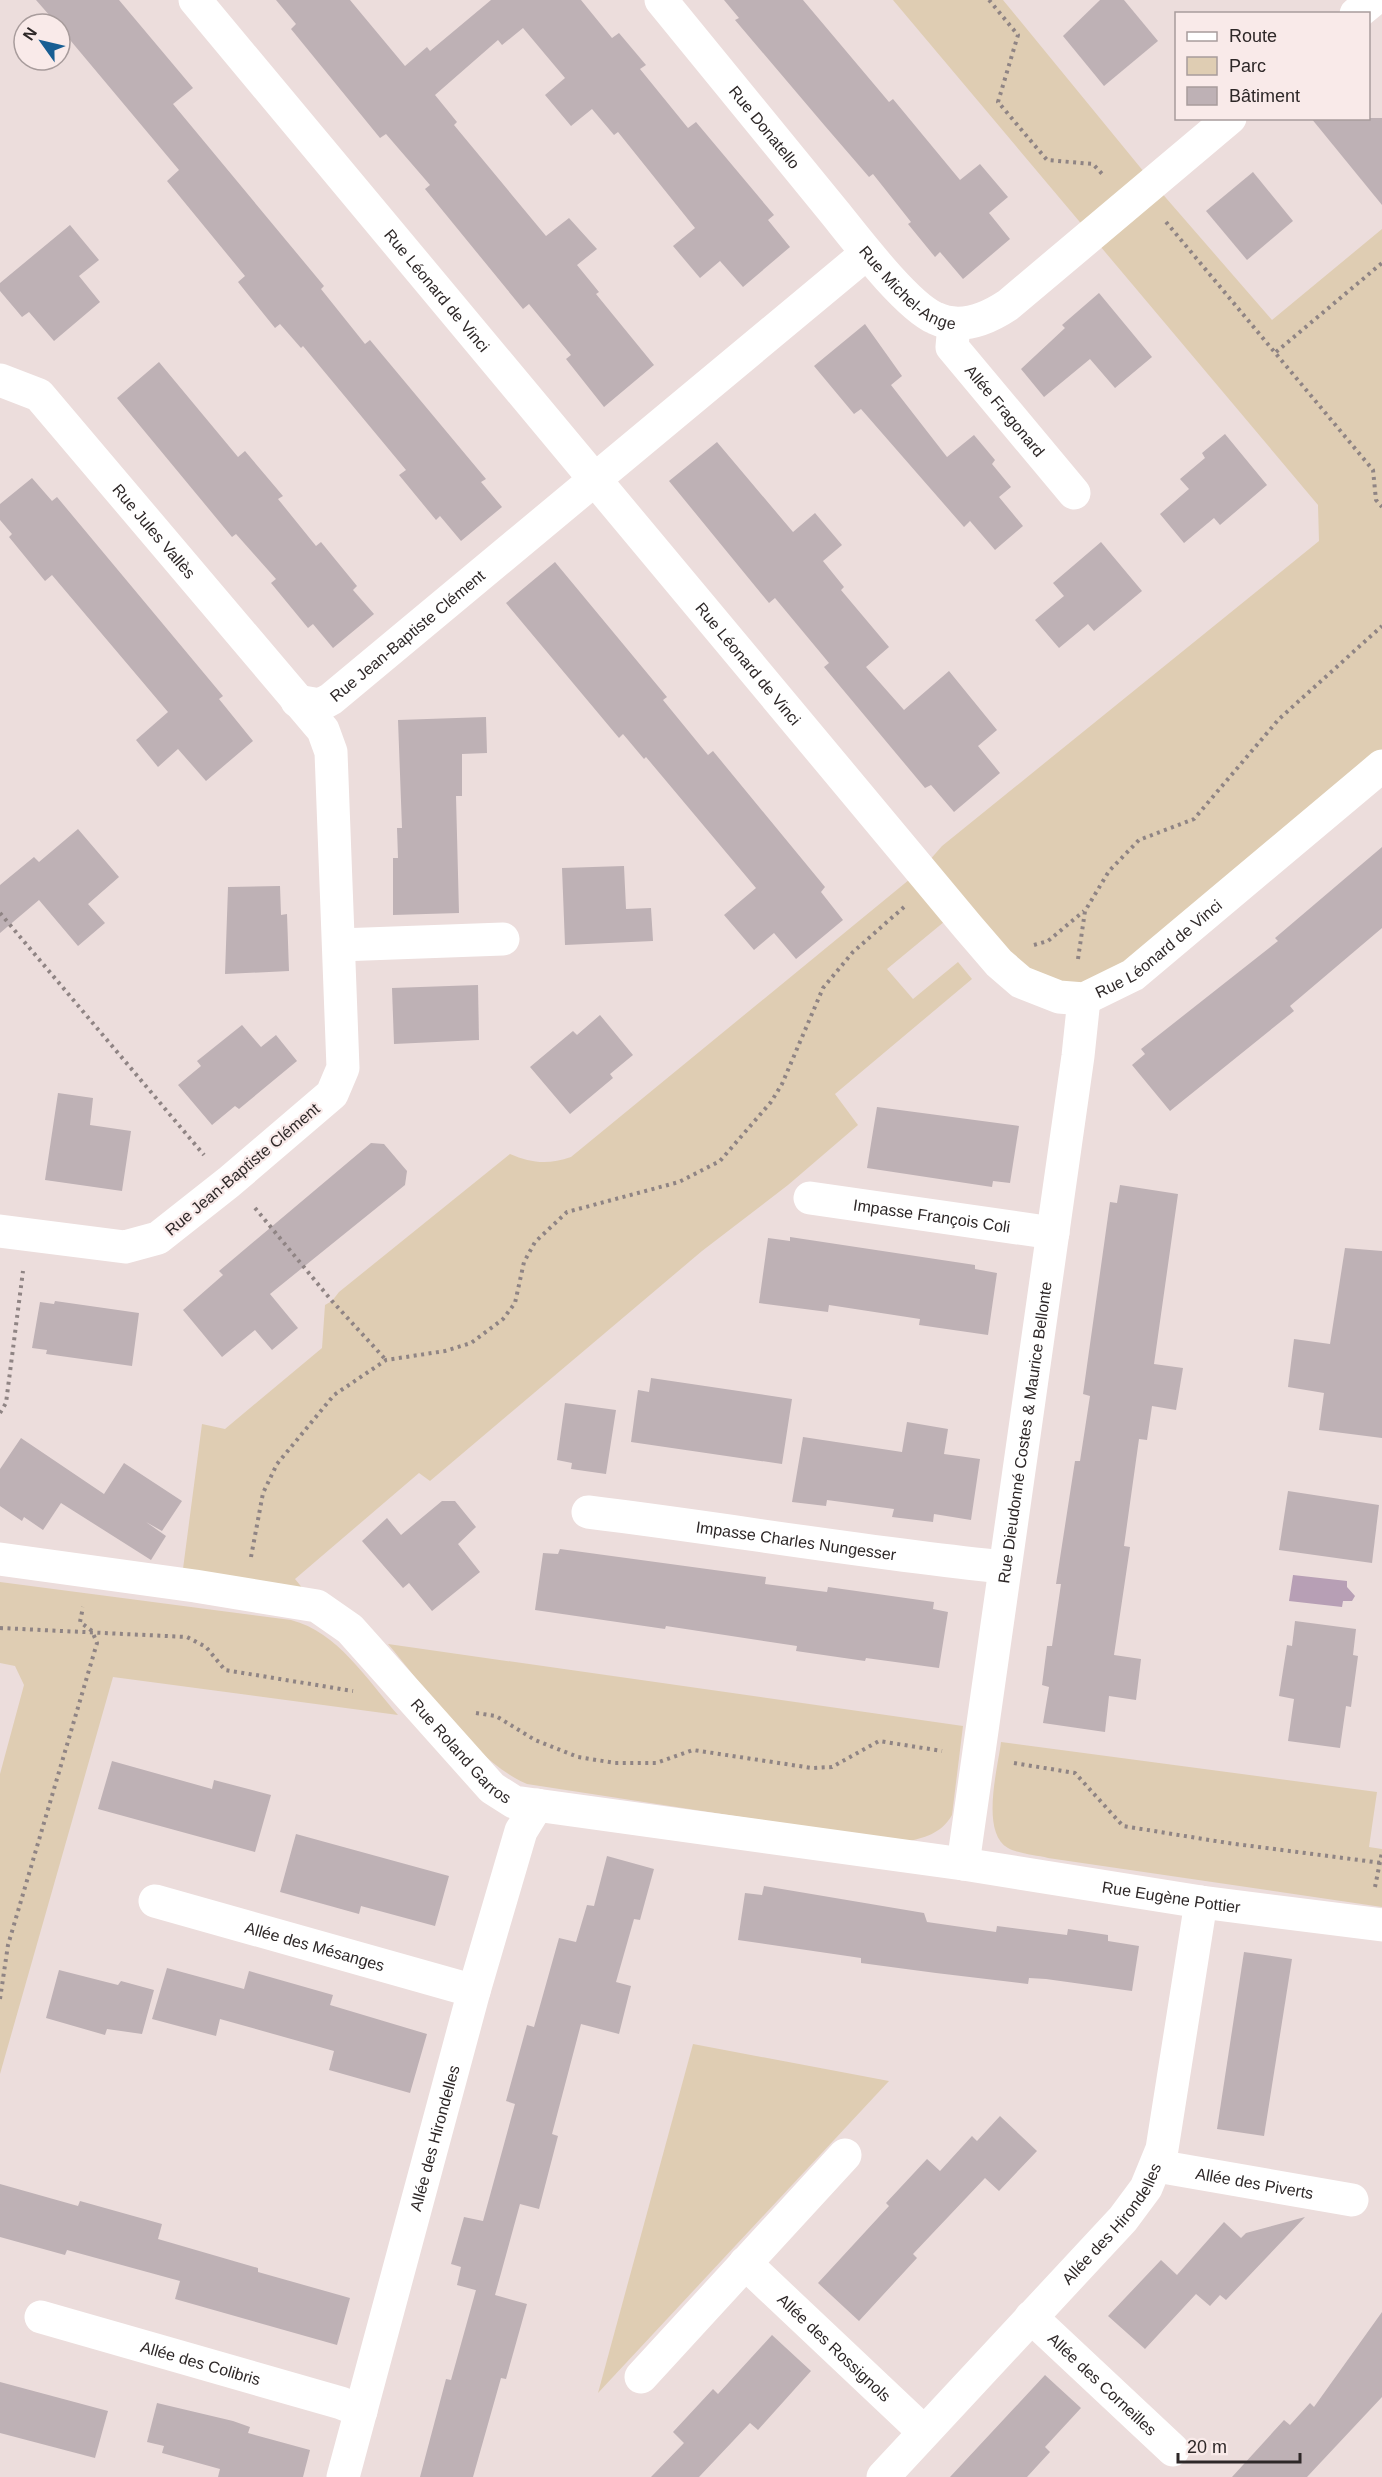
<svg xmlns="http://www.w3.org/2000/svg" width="1382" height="2477" font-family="Arial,sans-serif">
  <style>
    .green { fill: #dfcdb3 }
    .water { fill: #b79fb5 }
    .building { fill: #beb1b5 }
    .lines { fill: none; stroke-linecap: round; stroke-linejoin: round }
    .path { stroke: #8f8484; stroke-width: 4; stroke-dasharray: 3 4.5; stroke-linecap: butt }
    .minor { stroke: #fff; stroke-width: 33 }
    .labels { text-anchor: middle; stroke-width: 4.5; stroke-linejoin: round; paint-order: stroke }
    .street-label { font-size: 16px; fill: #2e2828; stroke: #f9eae9 }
  </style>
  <rect width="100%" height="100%" fill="#ecdddc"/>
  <g class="green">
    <path d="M 893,0 L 1003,0 L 1153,183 L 1272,320 L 1382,229 L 1382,766 L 1133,975 L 1059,997 L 956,912 L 887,969 L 913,999 L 958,962 L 972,979 L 835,1094 L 858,1125 L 788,1185 L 702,1251 L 430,1481 L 419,1473 L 295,1579 L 317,1606 L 181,1584 L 202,1424 L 225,1429 L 322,1348 L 325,1305 L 332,1301 L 339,1292 L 510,1154 C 531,1163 548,1165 571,1157 L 921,870 L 942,846 L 1319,541 L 1318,505 Z"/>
    <path d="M 0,1582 L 291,1620 C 338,1632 367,1680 398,1715 L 113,1677 L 0,2074 L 0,1774 L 24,1685 L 15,1666 L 0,1663 Z"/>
    <path d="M 388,1644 L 963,1726 L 952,1815 C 941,1834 924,1838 904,1842 L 527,1784 C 476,1763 424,1686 388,1644 Z"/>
    <path d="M 1001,1742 L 1377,1792 L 1369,1847 L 1382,1849 L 1382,1907 L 1048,1858 C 1036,1855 1019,1854 1008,1848 C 980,1832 998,1768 1001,1742 Z"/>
    <path d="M 693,2044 L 889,2081 L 598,2393 Z"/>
  </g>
  <path class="water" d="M 1293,1575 L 1347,1581 L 1347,1587 L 1355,1596 L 1352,1601 L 1343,1601 L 1342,1607 L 1289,1601 Z"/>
  <g class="building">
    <path d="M 36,0 L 119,0 L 193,88 L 173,104 L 324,286 L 321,289 L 365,344 L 370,340 L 486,479 L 481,482 L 502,507 L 461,541 L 440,516 L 436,520 L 399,475 L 406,470 L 303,346 L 301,348 L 280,324 L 275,328 L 238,282 L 245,276 L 167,181 L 179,170 L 60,28 L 60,24 L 57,24 Z"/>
    <path d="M 276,0 L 350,0 L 405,66 L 427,47 L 430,51 L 491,0 L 581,0 L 612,38 L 619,33 L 646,65 L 640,69 L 688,128 L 696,122 L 774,215 L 768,220 L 790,247 L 743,287 L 720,261 L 700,278 L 673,246 L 695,228 L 618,132 L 614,135 L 592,109 L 571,126 L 545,95 L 565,78 L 523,28 L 502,45 L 498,40 L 435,95 L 457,122 L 454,125 L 546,236 L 569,218 L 597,249 L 577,265 L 599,292 L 596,294 L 654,365 L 604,407 L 566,359 L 571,355 L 529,304 L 523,309 L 425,189 L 430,185 L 386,134 L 380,138 L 291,29 L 296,24 Z"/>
    <path d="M 724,0 L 803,0 L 889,102 L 893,99 L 960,180 L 980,164 L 1008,197 L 989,213 L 1010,239 L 963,279 L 940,252 L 935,257 L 908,224 L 911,222 L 873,174 L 869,177 L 825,126 L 735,20 L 739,18 Z"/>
    <path d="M 1100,0 L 1124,0 L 1158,41 L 1104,86 L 1063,36 Z"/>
    <path d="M 1311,118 L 1382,118 L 1382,205 Z"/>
    <path d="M 1253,172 L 1293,221 L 1247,260 L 1206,211 Z"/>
    <path d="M 70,225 L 99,260 L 79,276 L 100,302 L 54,341 L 29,312 L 22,317 L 0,291 L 0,283 Z"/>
    <path d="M 1099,293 L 1152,357 L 1115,388 L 1090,359 L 1044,397 L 1021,369 L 1065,328 L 1062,325 Z"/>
    <path d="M 865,324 L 902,376 L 891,385 L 947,457 L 974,435 L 995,460 L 992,464 L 1011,487 L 999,497 L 1023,526 L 995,550 L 970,521 L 964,527 L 861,409 L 854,414 L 814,366 Z"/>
    <path d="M 159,362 L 238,457 L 245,451 L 283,496 L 278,499 L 316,546 L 321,542 L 357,586 L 353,590 L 374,614 L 333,648 L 313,624 L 308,628 L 271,583 L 276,579 L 236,534 L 232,537 L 117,398 Z"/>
    <path d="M 1225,434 L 1267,485 L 1220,525 L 1214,518 L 1184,543 L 1160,514 L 1189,489 L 1180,479 L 1205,458 L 1202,453 Z"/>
    <path d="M 717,442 L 793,532 L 815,513 L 842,545 L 823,561 L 844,587 L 841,590 L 889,647 L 866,667 L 904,710 L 949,671 L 997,730 L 978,746 L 1000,773 L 954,812 L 931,785 L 925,788 L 824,667 L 829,663 L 775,598 L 769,603 L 669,481 Z"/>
    <path d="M 32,478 L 52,501 L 57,497 L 223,696 L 219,699 L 253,741 L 206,781 L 178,749 L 158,767 L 136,740 L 168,712 L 52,575 L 45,581 L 9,537 L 12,534 L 0,520 L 0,504 Z"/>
    <path d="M 1101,542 L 1142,591 L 1094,631 L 1088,624 L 1059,648 L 1035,620 L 1064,596 L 1053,583 Z"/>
    <path d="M 555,562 L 667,697 L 663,700 L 708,755 L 713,751 L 825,887 L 821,892 L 843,920 L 796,959 L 774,933 L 754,950 L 724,915 L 756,888 L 646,757 L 644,759 L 623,734 L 619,738 L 506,603 Z"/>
    <path d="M 486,717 L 487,753 L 462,754 L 462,796 L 456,796 L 459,913 L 393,915 L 393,858 L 398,858 L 397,828 L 402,828 L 398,720 Z"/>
    <path d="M 78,829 L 119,877 L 88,904 L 105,923 L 78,946 L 39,900 L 0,933 L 0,885 L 34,857 L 39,862 Z"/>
    <path d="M 1382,847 L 1382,928 L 1290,1006 L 1294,1011 L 1170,1111 L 1132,1065 L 1145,1054 L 1141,1049 L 1278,941 L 1275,938 Z"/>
    <path d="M 624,866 L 626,909 L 651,908 L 653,941 L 565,945 L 562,868 Z"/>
    <path d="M 280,886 L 281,915 L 287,914 L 289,971 L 225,974 L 228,887 Z"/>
    <path d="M 478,985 L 479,1040 L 394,1044 L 392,988 Z"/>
    <path d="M 600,1015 L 633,1055 L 610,1074 L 613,1078 L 570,1114 L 530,1067 L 573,1031 L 577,1035 Z"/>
    <path d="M 242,1025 L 261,1047 L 276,1035 L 297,1061 L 239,1109 L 235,1106 L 212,1125 L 178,1085 L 201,1066 L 197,1061 Z"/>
    <path d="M 58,1093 L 93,1098 L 90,1125 L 131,1131 L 122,1191 L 45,1180 Z"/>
    <path d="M 877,1107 L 1019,1126 L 1010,1183 L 993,1181 L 992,1187 L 867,1168 Z"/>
    <path d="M 371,1143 L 384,1144 L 407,1171 L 405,1185 L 270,1294 L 298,1328 L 272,1350 L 255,1330 L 222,1357 L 183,1310 L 223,1275 L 219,1271 Z"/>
    <path d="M 1120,1185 L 1178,1194 L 1154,1364 L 1183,1368 L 1176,1410 L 1152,1406 L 1147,1440 L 1139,1439 L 1124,1546 L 1130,1547 L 1114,1655 L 1141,1659 L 1136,1700 L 1109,1696 L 1105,1732 L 1043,1723 L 1049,1687 L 1042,1685 L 1047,1646 L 1052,1646 L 1061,1584 L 1056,1584 L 1075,1461 L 1080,1461 L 1090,1396 L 1083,1394 L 1110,1202 L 1117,1203 Z"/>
    <path d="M 790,1237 L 975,1265 L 975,1269 L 997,1273 L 988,1335 L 919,1325 L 920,1319 L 829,1305 L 828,1312 L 759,1303 L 768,1238 L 790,1241 Z"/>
    <path d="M 1345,1248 L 1382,1251 L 1382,1438 L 1319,1430 L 1324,1393 L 1288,1387 L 1294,1339 L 1330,1344 Z"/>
    <path d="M 55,1301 L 139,1313 L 132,1366 L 46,1354 L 47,1350 L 32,1348 L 40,1302 L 54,1304 Z"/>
    <path d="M 651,1378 L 792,1399 L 782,1464 L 631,1442 L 638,1390 L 649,1392 Z"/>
    <path d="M 565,1403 L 616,1410 L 606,1474 L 571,1469 L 572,1463 L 557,1460 Z"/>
    <path d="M 907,1422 L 948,1429 L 944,1454 L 980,1459 L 971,1520 L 934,1514 L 933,1522 L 892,1517 L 894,1509 L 827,1500 L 826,1506 L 792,1502 L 803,1437 L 902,1452 Z"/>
    <path d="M 21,1438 L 104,1494 L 124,1463 L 182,1501 L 162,1531 L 146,1522 L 166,1536 L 151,1560 L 61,1503 L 43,1530 L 24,1517 L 22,1521 L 0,1506 L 0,1469 Z"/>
    <path d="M 1288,1491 L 1379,1505 L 1372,1563 L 1279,1550 Z"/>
    <path d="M 442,1501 L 455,1501 L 476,1527 L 458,1544 L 480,1572 L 432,1611 L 409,1583 L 403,1588 L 362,1541 L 387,1518 L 401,1535 Z"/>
    <path d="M 560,1549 L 766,1577 L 765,1584 L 827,1592 L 828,1587 L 934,1602 L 933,1609 L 948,1612 L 939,1668 L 866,1658 L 865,1661 L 796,1651 L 797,1646 L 666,1626 L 665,1629 L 535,1610 L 543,1553 L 558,1554 Z"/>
    <path d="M 1295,1621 L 1356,1629 L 1353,1655 L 1358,1656 L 1351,1707 L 1346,1706 L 1340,1748 L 1288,1741 L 1294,1699 L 1279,1696 L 1287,1645 L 1292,1646 Z"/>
    <path d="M 112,1761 L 212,1789 L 214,1780 L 271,1795 L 255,1852 L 98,1809 Z"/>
    <path d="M 296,1834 L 449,1876 L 435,1926 L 361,1906 L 359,1914 L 280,1892 Z"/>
    <path d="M 607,1856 L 654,1869 L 640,1920 L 634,1919 L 616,1982 L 631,1986 L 619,2034 L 581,2024 L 552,2134 L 558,2136 L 539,2209 L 520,2204 L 495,2295 L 527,2304 L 506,2379 L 501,2378 L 473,2477 L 420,2477 L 446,2379 L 451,2380 L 476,2290 L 479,2291 L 457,2285 L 461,2267 L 451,2264 L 464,2217 L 483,2221 L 515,2104 L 506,2101 L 527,2025 L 534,2027 L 559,1938 L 576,1942 L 587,1905 L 594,1906 Z"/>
    <path d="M 764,1886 L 924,1913 L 927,1922 L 996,1932 L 997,1926 L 1067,1935 L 1068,1929 L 1108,1935 L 1108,1941 L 1139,1946 L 1132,1991 L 1046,1979 L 1029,1978 L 1028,1984 L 936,1973 L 861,1963 L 861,1958 L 738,1940 L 745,1893 L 762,1895 Z"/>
    <path d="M 1244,1952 L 1292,1959 L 1264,2136 L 1217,2129 Z"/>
    <path d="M 167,1968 L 244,1989 L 249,1971 L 333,1995 L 330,2005 L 427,2034 L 410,2093 L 329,2070 L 334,2051 L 220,2019 L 216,2036 L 152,2019 Z"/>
    <path d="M 59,1970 L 118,1985 L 121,1981 L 154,1990 L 142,2034 L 107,2029 L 105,2035 L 46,2018 Z"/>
    <path d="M 1000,2116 L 1037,2151 L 999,2191 L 985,2178 L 913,2254 L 917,2258 L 859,2321 L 818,2283 L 889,2206 L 886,2203 L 927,2159 L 940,2171 L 972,2136 L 977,2141 Z"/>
    <path d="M 0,2184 L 78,2206 L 80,2201 L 162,2224 L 158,2239 L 258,2268 L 258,2272 L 350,2298 L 337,2345 L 175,2299 L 180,2281 L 67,2250 L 65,2255 L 0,2237 Z"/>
    <path d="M 1305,2217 L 1226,2300 L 1220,2295 L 1210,2306 L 1196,2294 L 1145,2349 L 1108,2316 L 1161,2260 L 1177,2275 L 1224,2222 L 1241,2238 L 1246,2233 Z"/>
    <path d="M 1382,2312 L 1382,2397 L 1307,2477 L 1232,2477 L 1284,2420 L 1290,2425 L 1310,2403 L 1314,2407 Z"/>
    <path d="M 772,2335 L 811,2371 L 758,2430 L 750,2423 L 699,2477 L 651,2477 L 684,2443 L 673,2432 L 713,2389 L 718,2394 Z"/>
    <path d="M 1045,2375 L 1081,2408 L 1045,2447 L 1050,2452 L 1027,2477 L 950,2477 Z"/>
    <path d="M 0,2382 L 108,2411 L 95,2458 L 0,2433 Z"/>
    <path d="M 157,2403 L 233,2421 L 250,2427 L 248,2433 L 310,2450 L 303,2477 L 218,2477 L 220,2469 L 162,2453 L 164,2446 L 147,2442 Z"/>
  </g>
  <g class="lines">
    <g class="path">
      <path d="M 989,0 L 1018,35 L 998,102 L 1047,160 L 1093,164 L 1104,176"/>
      <path d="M 1166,222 L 1373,470 L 1376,500 L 1382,507"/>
      <path d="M 1276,352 L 1382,263"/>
      <path d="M 0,913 L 204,1155"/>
      <path d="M 1034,945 L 1048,941 L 1084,911"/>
      <path d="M 1078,959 L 1085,911 L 1109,871 L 1139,840 L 1194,819 L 1279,719 L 1382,626"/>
      <path d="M 255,1208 L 332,1301 L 386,1360"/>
      <path d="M 0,1413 L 6,1403 L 23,1271"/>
      <path d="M 251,1557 L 263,1493 L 277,1464 L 334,1395 L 386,1360 L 445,1351 L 471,1343 L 503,1319 L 515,1303 L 524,1262 L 535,1242 L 567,1212 L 679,1182 L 720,1161 L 771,1102 L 782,1084 L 823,988 L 853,952 L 904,907"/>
      <path d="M 0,1628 L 187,1637 L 206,1647 L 225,1670 L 353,1691"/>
      <path d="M 476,1713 L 496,1716 L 535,1740 L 578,1757 L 615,1763 L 656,1763 L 693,1750 L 812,1768 L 832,1767 L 879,1741 L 942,1751"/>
      <path d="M 1014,1763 L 1075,1773 L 1123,1826 L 1228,1843 L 1382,1863"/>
      <path d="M 1375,1887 L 1382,1852"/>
      <path d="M 0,1999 L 8,1945 L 97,1643 L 92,1631 L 80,1622 L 83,1607"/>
    </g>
    <g class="minor">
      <path id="s1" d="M 195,0 L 968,927 L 999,963 L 1021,982 L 1059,997 L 1084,999 L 1133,975 L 1382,766"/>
      <path id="s2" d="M 661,0 C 719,71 777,142 835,213 C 856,239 906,305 935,318 C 960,330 987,319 1008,305 L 1230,118"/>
      <path d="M 1356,14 L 1373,0"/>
      <path id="s3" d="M 954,324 L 952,347 L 1074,493"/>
      <path id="s4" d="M 0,380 L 39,395 L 323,730 L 331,752 L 343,1068 L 332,1094 L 229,1182 L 158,1238 L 125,1247 L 0,1231"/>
      <path id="s5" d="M 297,701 L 320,705 L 331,699 L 867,253"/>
      <path d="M 339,945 L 503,939"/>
      <path id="s6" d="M 810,1198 L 1053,1233"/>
      <path id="s7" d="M 588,1512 C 727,1529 865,1553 1004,1567"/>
      <path id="s8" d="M 0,1559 L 195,1586 L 317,1606 L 350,1629 L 492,1788 L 514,1802 L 963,1864 L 1201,1902 L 1382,1925"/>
      <path id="s9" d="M 963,1864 L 1078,1056 L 1084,999"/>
      <path id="s10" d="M 155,1901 L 474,1991"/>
      <path id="s11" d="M 1157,2166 L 1352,2200"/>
      <path id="s12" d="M 745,2263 L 924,2432"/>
      <path id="s13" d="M 41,2317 L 341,2403 L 361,2411"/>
      <path id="s14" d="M 1031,2317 L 1173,2450"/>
      <path d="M 641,2377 L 845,2155"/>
      <path id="s15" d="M 343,2477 L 474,1991 L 521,1831 L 537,1805"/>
      <path id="s16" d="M 883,2477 L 1123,2219 L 1146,2188 L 1162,2149 L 1201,1902"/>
    </g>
  </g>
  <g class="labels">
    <g class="street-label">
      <text dy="6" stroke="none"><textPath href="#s2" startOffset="164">Rue Donatello</textPath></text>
      <text dy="6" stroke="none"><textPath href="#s1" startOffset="378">Rue Léonard de Vinci</textPath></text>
      <text dy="6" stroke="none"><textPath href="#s2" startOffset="381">Rue Michel-Ange</textPath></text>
      <text dy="6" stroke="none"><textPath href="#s3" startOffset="106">Allée Fragonard</textPath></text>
      <text dy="6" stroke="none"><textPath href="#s4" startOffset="220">Rue Jules Vallès</textPath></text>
      <text dy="6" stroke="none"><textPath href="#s5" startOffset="135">Rue Jean-Baptiste Clément</textPath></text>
      <text dy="6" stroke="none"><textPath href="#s1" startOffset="864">Rue Léonard de Vinci</textPath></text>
      <text dy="6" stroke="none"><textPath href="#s1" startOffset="1440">Rue Léonard de Vinci</textPath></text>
      <text transform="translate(242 1169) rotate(-40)" y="6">Rue Jean-Baptiste Clément</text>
      <text dy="6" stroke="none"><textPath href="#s6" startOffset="123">Impasse François Coli</textPath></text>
      <text dy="6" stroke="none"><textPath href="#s9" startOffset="436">Rue Dieudonné Costes &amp; Maurice Bellonte</textPath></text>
      <text dy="6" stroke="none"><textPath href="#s7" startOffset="210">Impasse Charles Nungesser</textPath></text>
      <text dy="6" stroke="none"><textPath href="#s8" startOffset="526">Rue Roland Garros</textPath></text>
      <text dy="6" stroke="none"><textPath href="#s8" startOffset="1264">Rue Eugène Pottier</textPath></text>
      <text dy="6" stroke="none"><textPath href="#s10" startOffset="166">Allée des Mésanges</textPath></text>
      <text dy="6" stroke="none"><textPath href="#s15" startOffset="351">Allée des Hirondelles</textPath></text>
      <text dy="6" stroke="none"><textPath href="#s11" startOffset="99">Allée des Piverts</textPath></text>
      <text dy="6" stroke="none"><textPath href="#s16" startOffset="342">Allée des Hirondelles</textPath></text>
      <text dy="6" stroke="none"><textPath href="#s12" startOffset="123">Allée des Rossignols</textPath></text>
      <text dy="6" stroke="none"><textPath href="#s13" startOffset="166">Allée des Colibris</textPath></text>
      <text dy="6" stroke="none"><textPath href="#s14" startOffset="98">Allée des Corneilles</textPath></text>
    </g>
  </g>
  <rect x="1175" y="12" width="195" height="108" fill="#f9eae9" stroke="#a89c9c" stroke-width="1.5"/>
  <rect x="1187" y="32" width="30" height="9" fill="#ffffff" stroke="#a89c9c" stroke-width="1.5"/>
  <text x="1229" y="42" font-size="18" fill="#2e2828">Route</text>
  <rect x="1187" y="57" width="30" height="18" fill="#dfcdb3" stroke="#a89c9c" stroke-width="1.5"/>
  <text x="1229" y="72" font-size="18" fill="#2e2828">Parc</text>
  <rect x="1187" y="87" width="30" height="18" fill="#beb1b5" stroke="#a89c9c" stroke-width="1.5"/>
  <text x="1229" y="102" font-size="18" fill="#2e2828">Bâtiment</text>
  <g transform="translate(42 42) rotate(304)"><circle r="28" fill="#f9eae9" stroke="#a89c9c" stroke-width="1.5"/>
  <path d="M0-4.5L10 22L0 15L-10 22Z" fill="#185e93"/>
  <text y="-9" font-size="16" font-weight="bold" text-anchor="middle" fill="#2e2828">N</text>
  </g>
  <path d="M1178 2453v9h122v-9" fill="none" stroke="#2e2828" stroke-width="3"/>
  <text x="1187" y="2453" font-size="18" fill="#2e2828" stroke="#f9eae9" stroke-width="4.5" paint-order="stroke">20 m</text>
</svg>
